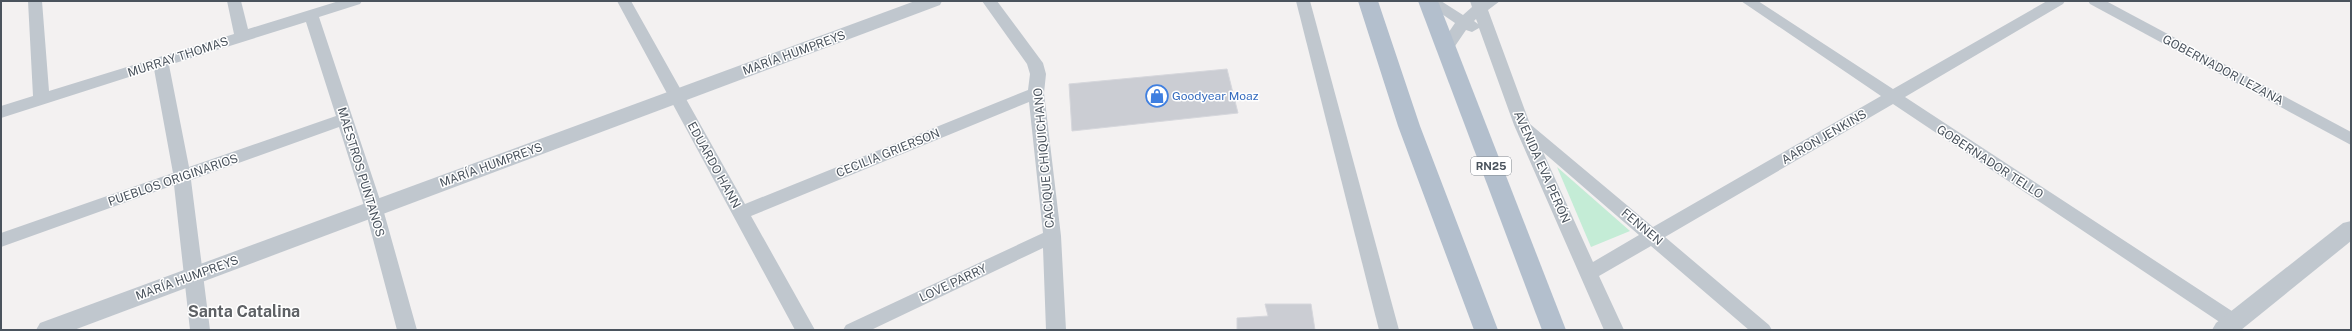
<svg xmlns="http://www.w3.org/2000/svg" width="2352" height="331" font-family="'Public Sans',sans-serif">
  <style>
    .green { fill: #c4ecd6 }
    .building { fill: #cbcdd3; stroke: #d6d7dc }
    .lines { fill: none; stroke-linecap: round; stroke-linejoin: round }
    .minor { fill: #c0c7ce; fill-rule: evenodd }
    .tertiary { fill: #c0c7ce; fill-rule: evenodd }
    .primary { fill: #b3bfcd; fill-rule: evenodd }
    .labels { text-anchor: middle; stroke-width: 3; stroke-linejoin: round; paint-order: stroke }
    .shield { fill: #fff; stroke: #80878e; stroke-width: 1 }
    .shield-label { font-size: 11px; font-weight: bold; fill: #4a535d }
    .street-label { font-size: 12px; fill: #4a535d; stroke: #fff }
    .shop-label { font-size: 12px; fill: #366cbe; stroke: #fff; text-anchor: start }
    .district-label { font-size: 16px; font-weight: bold; fill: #5e6165; stroke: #fff }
  </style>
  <rect width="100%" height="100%" fill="#f3f1f1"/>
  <path class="green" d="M 1557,167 L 1630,231 L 1591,247 Z"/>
  <g class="building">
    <path d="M 1227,69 L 1238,113 L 1072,131 L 1069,84 Z"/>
    <path d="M 1265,304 L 1311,304 L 1315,330 L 1237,330 L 1237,318 L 1268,316 Z"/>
  </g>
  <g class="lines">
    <g class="minor">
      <path d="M 28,1 L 42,1 L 49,91 L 234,34 L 227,1 L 241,1 L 248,29 L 339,1 L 362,1 L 360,4 L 319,17 L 383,209 L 417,330 L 397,330 L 365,209 L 339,127 L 191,180 L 210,330 L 190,330 L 174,185 L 1,247 L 1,233 L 173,173 L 154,69 L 1,118 L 1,106 L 33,96 ZM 306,22 L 336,116 L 189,167 L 169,65 Z"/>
      <path d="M 617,1 L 631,1 L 745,204 L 1028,90 L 1030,74 L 1027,64 L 982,1 L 997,1 L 1043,63 L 1046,74 L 1044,93 L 1061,236 L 1066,330 L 1046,330 L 1043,248 L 871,330 L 843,330 L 846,325 L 1043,233 L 1029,102 L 751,216 L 815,330 L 795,330 Z"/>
      <path d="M 1296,1 L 1310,1 L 1399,330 L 1379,330 Z"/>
      <path d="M 1423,1 L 1441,1 L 1463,15 L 1472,7 L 1470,1 L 1500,1 L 1488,10 L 1530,124 L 1653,227 L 1881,96 L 1741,1 L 1758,1 L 1893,89 L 2047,1 L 2065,1 L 2063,4 L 1905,97 L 2241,317 L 2244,322 L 2241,327 L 2234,330 L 2227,327 L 1893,104 L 1665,237 L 1769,325 L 1772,330 L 1749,330 L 1651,246 L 1599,276 L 1624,330 L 1604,330 L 1514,125 L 1479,28 L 1472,32 L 1466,30 L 1451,52 L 1441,52 L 1438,48 L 1455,23 ZM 1476,19 L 1478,24 L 1474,21 ZM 1543,152 L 1639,235 L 1593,262 Z"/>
      <path d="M 2088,1 L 2106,1 L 2351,132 L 2351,145 L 2090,4 Z"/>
    </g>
    <g class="tertiary">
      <path d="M 915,1 L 942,1 L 940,5 L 74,330 L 36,330 L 40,323 Z"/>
      <path d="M 2351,221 L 2351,241 L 2241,330 L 2212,330 L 2216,323 L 2343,223 Z"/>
    </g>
    <g class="primary">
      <path d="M 1358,1 L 1378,1 L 1420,126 L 1498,330 L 1474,330 L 1398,126 Z"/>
      <path d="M 1418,1 L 1438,1 L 1566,330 L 1542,330 Z"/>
    </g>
  </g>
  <defs>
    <g id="shop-ring" transform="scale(1.15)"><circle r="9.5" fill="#fff" stroke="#3f7fe0" stroke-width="1.5"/><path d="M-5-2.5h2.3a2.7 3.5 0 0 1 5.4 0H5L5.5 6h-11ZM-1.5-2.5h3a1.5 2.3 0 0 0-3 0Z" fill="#3f7fe0"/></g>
  </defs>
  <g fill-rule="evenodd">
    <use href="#shop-ring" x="1157" y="96"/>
  </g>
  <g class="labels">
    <rect class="shield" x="1471" y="157" width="40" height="18" rx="3"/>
    <g class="shield-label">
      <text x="1491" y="170">RN25</text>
    </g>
    <g class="street-label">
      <text transform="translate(794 53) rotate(-20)" y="4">MARÍA HUMPREYS</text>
      <text transform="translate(178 57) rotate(-18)" y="4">MURRAY THOMAS</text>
      <text transform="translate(2223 70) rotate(28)" y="4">GOBERNADOR LEZANA</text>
      <text transform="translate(1824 137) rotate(-30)" y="4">AARON JENKINS</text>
      <text transform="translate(888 153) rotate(-22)" y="4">CECILIA GRIERSON</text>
      <text transform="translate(1044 158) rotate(-95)" y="4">CACIQUE CHIQUICHANO</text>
      <text transform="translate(1990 162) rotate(33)" y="4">GOBERNADOR TELLO</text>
      <text transform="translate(491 165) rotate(-20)" y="4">MARÍA HUMPREYS</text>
      <text transform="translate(714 165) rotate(61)" y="4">EDUARDO HANN</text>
      <text transform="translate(1542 167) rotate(66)" y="4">AVENIDA EVA PERÓN</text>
      <text transform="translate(361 172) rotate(73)" y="4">MAESTROS PUNTANOS</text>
      <text transform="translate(173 180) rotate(-19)" y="4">PUEBLOS ORIGINARIOS</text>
      <text transform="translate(1642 227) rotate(40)" y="4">FENNEN</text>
      <text transform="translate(187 278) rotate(-20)" y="4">MARÍA HUMPREYS</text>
      <text transform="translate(953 283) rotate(-25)" y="4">LOVE PARRY</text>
    </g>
    <g class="shop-label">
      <text x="1172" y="100">Goodyear Moaz</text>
    </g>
    <g class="district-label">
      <text x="244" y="317">Santa Catalina</text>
    </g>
  </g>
  <rect width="2352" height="331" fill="none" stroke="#4a535d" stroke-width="4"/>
</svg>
